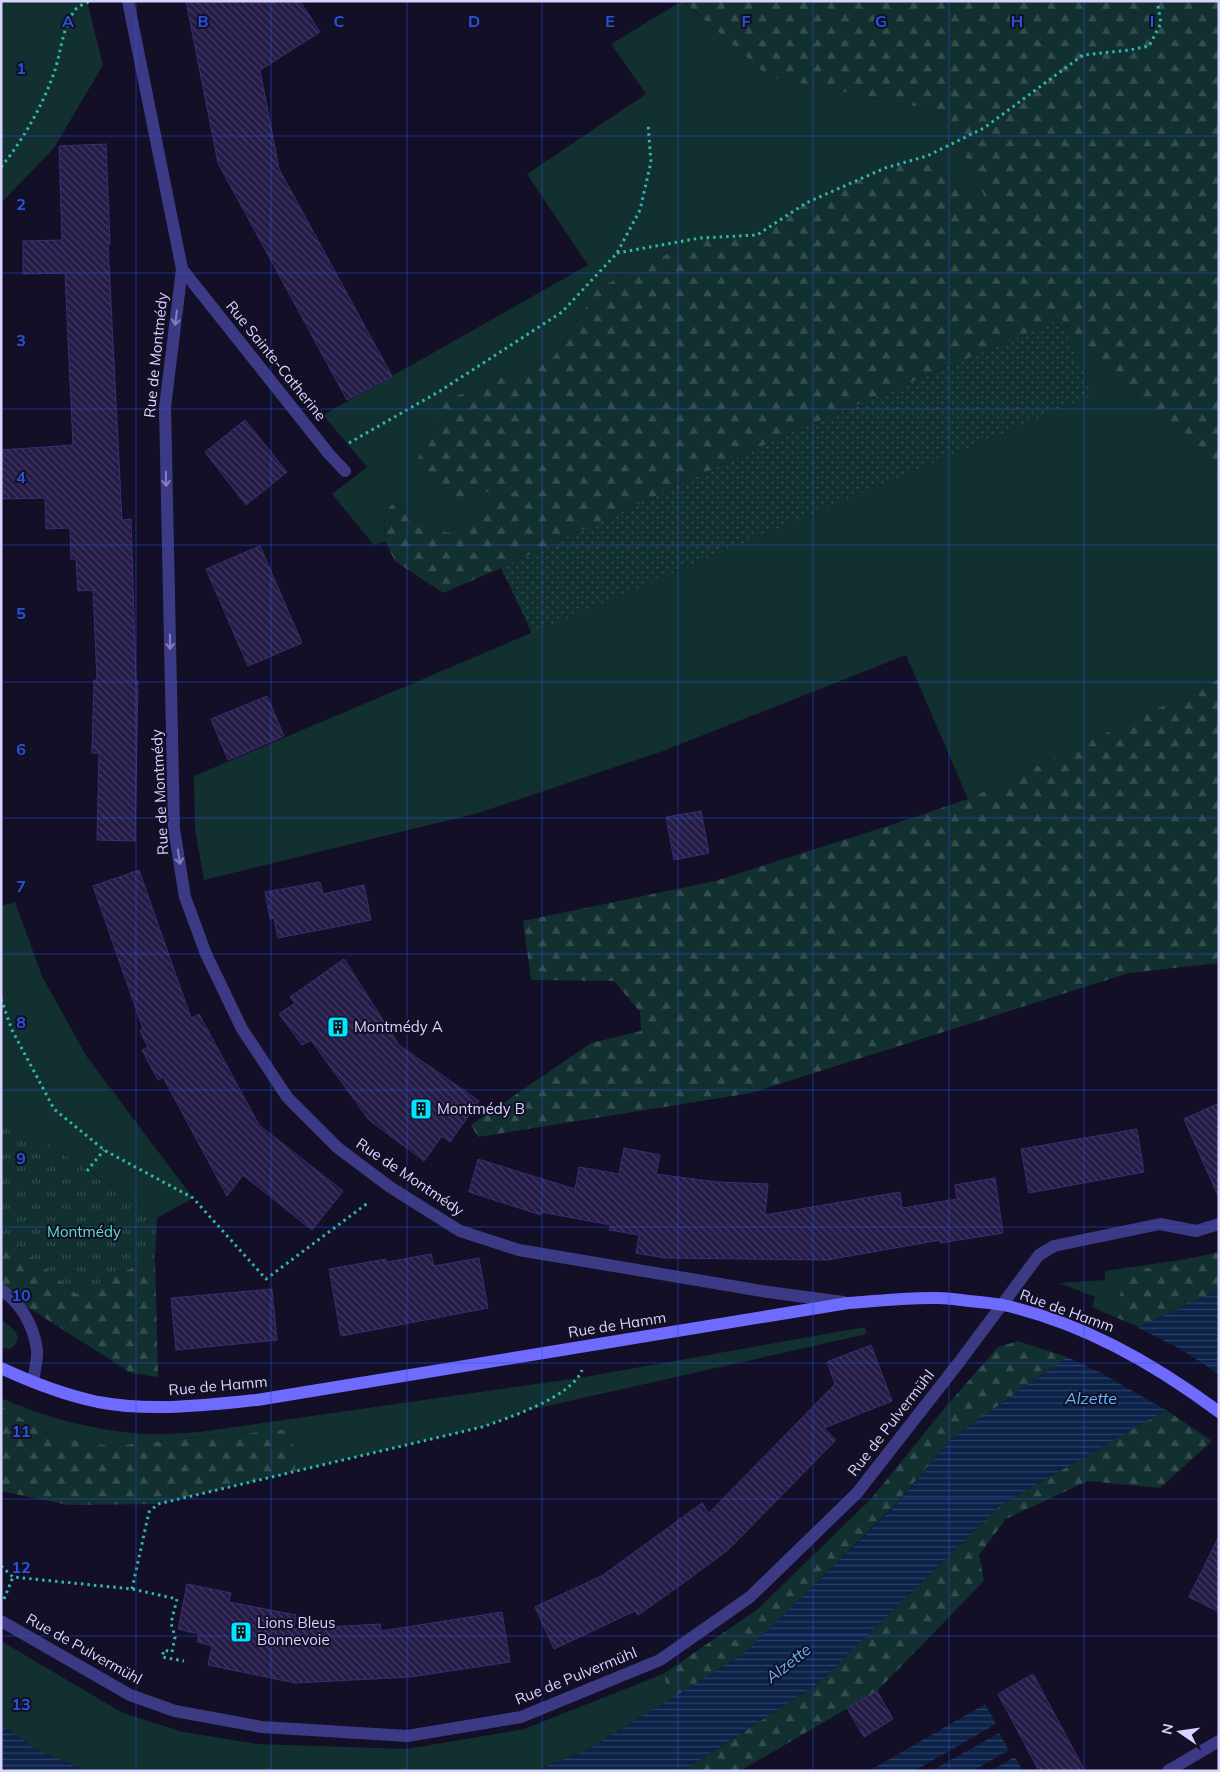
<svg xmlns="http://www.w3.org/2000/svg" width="1220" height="1772" font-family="Mulish,sans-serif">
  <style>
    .grass { fill: #12302f }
    .forest { fill: url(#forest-firs) }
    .park { fill: url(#park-tufts) }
    .garden { fill: url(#garden-dots) }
    .water { fill: url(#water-rules) }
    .pier { fill: #130f26 }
    .building { fill: url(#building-back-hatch); stroke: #3b2d73 }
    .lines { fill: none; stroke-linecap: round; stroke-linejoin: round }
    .path { stroke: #2fb8b0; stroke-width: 3; stroke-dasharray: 2.5 4; stroke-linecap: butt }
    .service { stroke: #3d3a85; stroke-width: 12 }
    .minor { stroke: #3d3a85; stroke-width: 12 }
    .secondary { stroke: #6f6bff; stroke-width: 12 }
    .oneway { stroke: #837fbc }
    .grid { fill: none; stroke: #2655da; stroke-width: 1; stroke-opacity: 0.55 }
    .labels { text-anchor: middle; stroke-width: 4; stroke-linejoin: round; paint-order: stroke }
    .street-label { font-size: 15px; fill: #d9d4ff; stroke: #130f26 }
    .poi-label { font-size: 15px; fill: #d9d4ff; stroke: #130f26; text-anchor: start }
    .park-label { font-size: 15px; fill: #5fe0c0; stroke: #130f26 }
    .water-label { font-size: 16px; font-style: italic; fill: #62b6ff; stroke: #130f26 }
    .grid-label { font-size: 16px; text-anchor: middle; font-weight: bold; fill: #2655da; stroke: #130f26; stroke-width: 4; stroke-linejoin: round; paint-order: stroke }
  </style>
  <defs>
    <pattern id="forest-firs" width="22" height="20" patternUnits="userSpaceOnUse" patternTransform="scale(1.25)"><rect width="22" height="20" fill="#12302f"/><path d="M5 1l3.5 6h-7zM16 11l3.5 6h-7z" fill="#344d4e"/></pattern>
    <pattern id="park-tufts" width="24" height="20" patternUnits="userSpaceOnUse" patternTransform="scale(1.25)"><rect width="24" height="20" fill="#12302f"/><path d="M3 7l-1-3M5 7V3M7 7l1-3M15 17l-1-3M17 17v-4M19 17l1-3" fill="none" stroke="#344d4e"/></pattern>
    <pattern id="garden-dots" width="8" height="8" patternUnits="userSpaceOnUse" patternTransform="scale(1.25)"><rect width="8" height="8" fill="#12302f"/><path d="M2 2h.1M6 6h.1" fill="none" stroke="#344d4e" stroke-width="1.8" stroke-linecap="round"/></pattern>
    <pattern id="water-rules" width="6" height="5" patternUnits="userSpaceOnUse" patternTransform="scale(1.25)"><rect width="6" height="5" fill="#0c2248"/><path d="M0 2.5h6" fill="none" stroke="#2f4163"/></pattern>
    <pattern id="building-back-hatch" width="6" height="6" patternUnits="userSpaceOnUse" patternTransform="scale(1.25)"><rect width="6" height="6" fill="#241b47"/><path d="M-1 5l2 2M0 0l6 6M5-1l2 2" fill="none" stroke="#433b63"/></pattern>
  </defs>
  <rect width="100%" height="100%" fill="#130f26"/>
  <g class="grass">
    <path d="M 1,1 L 87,1 L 103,65 L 54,148 L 1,203 Z"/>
    <path d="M 682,1 L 770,77 L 944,112 L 1004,236 L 927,157 L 885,168 L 806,203 L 757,235 L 700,238 L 598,288 L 554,356 L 446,400 L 524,485 L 448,533 L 392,504 L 384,514 L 385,541 L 374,545 L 332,494 L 367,467 L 323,415 L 588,265 L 527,174 L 646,94 L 611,44 Z"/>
    <path d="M 1061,319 L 1219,480 L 1219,679 L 968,799 L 906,655 L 663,751 L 478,813 L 204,880 L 195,829 L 194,776 L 1092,395 Z"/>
    <path d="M 15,902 L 42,976 L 87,1057 L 193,1198 L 157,1218 L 1,1111 L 1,906 Z"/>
    <path d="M 1201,1257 L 1125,1273 L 1115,1317 L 1092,1307 L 1095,1297 L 1059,1283 L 1105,1280 L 1105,1271 Z"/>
    <path d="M 1,1319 C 12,1328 27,1337 10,1349 L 1,1348 Z"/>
    <path d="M 865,1327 L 867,1334 L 529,1410 L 482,1427 L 296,1471 L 291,1429 L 110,1446 L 50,1436 L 1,1406 L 1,1398 C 47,1418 96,1431 146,1434 C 164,1435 182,1433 200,1432 L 579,1378 Z"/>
    <path d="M 1,1641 L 123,1713 L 183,1732 L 258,1744 L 407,1749 L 524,1729 L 663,1674 L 671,1699 L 587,1750 L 534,1771 L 87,1771 L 37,1750 L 1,1724 Z"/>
  </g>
  <g class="forest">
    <path d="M 683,1 L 1219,1 L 1219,480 L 1061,319 L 784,436 L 501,568 L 443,593 L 395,561 L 385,541 L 384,514 L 392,504 L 448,533 L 522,486 L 448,499 L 417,460 L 446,400 L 554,356 L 598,288 L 700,238 L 757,235 L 806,203 L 885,168 L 927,157 L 1003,235 L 944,112 L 769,77 Z"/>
    <path d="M 1219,679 L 1219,963 L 1129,973 L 751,1093 L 478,1137 L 471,1125 L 591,1043 L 641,1031 L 640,1012 L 614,981 L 531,980 L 523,921 L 715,881 L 897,823 L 968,799 Z"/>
    <path d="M 1,1232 L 77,1294 L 155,1257 L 158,1377 L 131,1373 L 1,1290 Z"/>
    <path d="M 1219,1252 L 1219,1292 L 1210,1294 L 1139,1327 L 1115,1317 L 1125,1273 Z"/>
    <path d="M 1018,1341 L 1067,1357 L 952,1438 L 893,1507 L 742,1655 L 671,1699 L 663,1674 L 758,1609 L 871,1499 L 943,1410 L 998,1347 Z"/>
    <path d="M 1,1406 L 50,1436 L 110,1446 L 291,1429 L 296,1471 L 158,1504 L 68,1505 L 1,1491 Z"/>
    <path d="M 1166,1410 L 1212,1441 L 1160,1488 L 1088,1481 L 1006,1519 L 979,1555 L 984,1581 L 877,1691 L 740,1771 L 683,1771 L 816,1685 L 1002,1504 Z"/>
  </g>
  <path class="park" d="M 1,1111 L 157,1218 L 155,1257 L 77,1294 L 1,1232 Z"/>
  <path class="garden" d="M 1061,319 L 1093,395 L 532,633 L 501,568 L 784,436 Z"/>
  <g class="water">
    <path d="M 1219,1292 L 1219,1380 L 1002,1504 L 816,1685 L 683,1771 L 534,1771 L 587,1750 L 742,1655 L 893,1508 L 952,1438 L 1067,1357 L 1139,1327 L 1210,1294 Z"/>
    <path d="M 985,1704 L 996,1724 L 914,1771 L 869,1771 Z"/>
    <path d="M 1,1724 L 37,1750 L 87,1771 L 1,1771 Z"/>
    <path d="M 999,1733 L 1009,1750 L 973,1771 L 931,1771 Z"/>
    <path d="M 1015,1757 L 1023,1771 L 990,1771 Z"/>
  </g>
  <path class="pier" d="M 1135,1326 L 1182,1350 L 1219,1374 L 1219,1380 L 1166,1410 L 1101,1373 L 1067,1357 L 1073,1352 Z"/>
  <g class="building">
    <path d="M 186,1 L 300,1 L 320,32 L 260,70 L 279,169 L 392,376 L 347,400 L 218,163 Z"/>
    <path d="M 106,144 L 110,244 L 108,244 L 122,520 L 131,519 L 136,681 L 138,681 L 135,841 L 97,840 L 99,753 L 92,753 L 94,680 L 97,680 L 93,590 L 78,591 L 76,559 L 71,559 L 70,528 L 46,529 L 45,498 L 1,499 L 1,450 L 73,445 L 65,273 L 23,274 L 23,241 L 62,240 L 59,146 Z"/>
    <path d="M 245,420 L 287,472 L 246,505 L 205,452 Z"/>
    <path d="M 260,546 L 302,643 L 248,666 L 206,569 Z"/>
    <path d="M 267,696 L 284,736 L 228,760 L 211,719 Z"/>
    <path d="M 701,811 L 709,853 L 674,860 L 666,817 Z"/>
    <path d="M 139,870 L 191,1018 L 199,1014 L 259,1125 L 343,1191 L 312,1230 L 243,1175 L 227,1196 L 163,1077 L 158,1080 L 142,1050 L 148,1047 L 140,1031 L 143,1029 L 93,886 Z"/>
    <path d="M 320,882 L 323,894 L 364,885 L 371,920 L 278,938 L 274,918 L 270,919 L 265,892 Z"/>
    <path d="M 344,959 L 399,1045 L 479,1101 L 450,1142 L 442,1136 L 424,1161 L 369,1120 L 311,1040 L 302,1045 L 279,1014 L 295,1003 L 290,997 Z"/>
    <path d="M 1219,1103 L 1219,1198 L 1184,1119 Z"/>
    <path d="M 1137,1129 L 1144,1172 L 1029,1193 L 1021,1149 Z"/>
    <path d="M 624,1148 L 660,1155 L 656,1174 L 717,1182 L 768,1184 L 765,1215 L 900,1192 L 902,1208 L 957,1199 L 955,1185 L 995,1178 L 1003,1233 L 940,1243 L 940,1240 L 827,1260 L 665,1258 L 636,1253 L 639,1235 L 609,1230 L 611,1225 L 541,1212 L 541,1215 L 469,1192 L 478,1159 L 575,1189 L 579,1167 L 619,1174 Z"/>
    <path d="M 431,1254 L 434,1266 L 479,1258 L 488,1308 L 341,1336 L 329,1269 L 386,1259 L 387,1262 Z"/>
    <path d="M 272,1289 L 277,1340 L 176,1350 L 171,1298 Z"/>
    <path d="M 871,1345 L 892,1401 L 824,1428 L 836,1440 L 728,1550 L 686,1581 L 638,1615 L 635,1611 L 554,1649 L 535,1607 L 603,1575 L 702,1503 L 709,1513 L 835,1384 L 827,1362 Z"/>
    <path d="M 1219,1536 L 1219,1612 L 1189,1597 Z"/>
    <path d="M 187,1584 L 231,1593 L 229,1602 L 296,1615 L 294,1629 L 380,1624 L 381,1631 L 502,1612 L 510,1662 L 410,1677 L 295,1683 L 208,1665 L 212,1646 L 197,1642 L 199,1634 L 178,1629 Z"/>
    <path d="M 1033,1674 L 1085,1771 L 1039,1771 L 998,1694 Z"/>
    <path d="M 877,1691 L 893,1719 L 864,1737 L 847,1708 Z"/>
  </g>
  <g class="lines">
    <g class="path">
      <path d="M 1,167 C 24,139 42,106 54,73 C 61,53 62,28 75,10 C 78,6 86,3 91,1"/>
      <path d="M 617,253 L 700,238 L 757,235 L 806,203 L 885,168 L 927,156 L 984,128 L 1083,55 L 1130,50 L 1149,46 L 1161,23 L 1157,1"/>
      <path d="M 349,443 L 440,391 L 562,312 L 617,253 L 640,210 L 651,162 L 648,124"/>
      <path d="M 1,999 L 12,1030 L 54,1109 L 104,1150 L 193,1198 L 266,1279 L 369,1202"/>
      <path d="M 87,1171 L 104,1150"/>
      <path d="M 1,1566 L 13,1577 L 132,1589 L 177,1599 L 171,1623 L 175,1637 L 172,1652 L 164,1650 L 162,1657 L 184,1661"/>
      <path d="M 132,1589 L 149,1512 L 158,1504 L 482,1427 C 508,1418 572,1397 582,1370"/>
      <path d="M 4,1599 L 13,1577"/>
    </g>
    <g class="service">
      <path d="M 1,1290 C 21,1302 34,1327 37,1350 C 38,1360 34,1372 33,1382"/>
      <path d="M 1168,1771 L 1219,1741"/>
    </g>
    <g class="minor">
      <path d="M 128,1 L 182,269 L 165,407 L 174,829 L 185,897 L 206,954 L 242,1029 L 287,1097 L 338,1148 L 390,1187 L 460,1231 L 519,1250 L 768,1292 L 843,1302"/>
      <path d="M 182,269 L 329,454 L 345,471"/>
      <path d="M 1,1621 L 130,1695 L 175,1711 L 262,1727 L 407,1736 L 521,1717 L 660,1660 L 750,1597 L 857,1493 L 960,1361 L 1039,1255 L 1054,1246 L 1160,1224 L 1196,1231 L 1219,1224"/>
    </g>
    <path class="secondary" d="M 1,1368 C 31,1382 65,1395 98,1402 C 151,1412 205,1405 257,1400 L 848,1303 C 878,1301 909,1297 939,1298 C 949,1298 959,1300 969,1301 C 980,1302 992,1303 1003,1305 C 1081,1322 1155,1364 1219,1412"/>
  </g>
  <defs><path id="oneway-shaft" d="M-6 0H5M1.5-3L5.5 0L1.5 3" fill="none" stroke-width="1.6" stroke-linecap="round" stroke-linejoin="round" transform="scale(1.25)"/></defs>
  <g class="oneway">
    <use href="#oneway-shaft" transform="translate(176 318) rotate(97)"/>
    <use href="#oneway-shaft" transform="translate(166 479) rotate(89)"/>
    <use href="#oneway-shaft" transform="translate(170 642) rotate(89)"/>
    <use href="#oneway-shaft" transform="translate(179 857) rotate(81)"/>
  </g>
  <path class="grid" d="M 136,1 L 136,1771M 271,1 L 271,1771M 407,1 L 407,1771M 542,1 L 542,1771M 678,1 L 678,1771M 813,1 L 813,1771M 949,1 L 949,1771M 1084,1 L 1084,1771M 1,136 L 1219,136M 1,273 L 1219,273M 1,409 L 1219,409M 1,545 L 1219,545M 1,682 L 1219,682M 1,818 L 1219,818M 1,954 L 1219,954M 1,1090 L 1219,1090M 1,1227 L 1219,1227M 1,1363 L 1219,1363M 1,1499 L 1219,1499M 1,1636 L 1219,1636"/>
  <defs>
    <g id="building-square" transform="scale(1.125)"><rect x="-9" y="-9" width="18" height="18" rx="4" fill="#00e5ff" stroke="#130f26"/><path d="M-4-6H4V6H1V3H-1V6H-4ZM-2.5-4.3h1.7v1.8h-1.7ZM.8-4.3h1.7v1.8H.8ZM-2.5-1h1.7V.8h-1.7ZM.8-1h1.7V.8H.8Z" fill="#111"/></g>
  </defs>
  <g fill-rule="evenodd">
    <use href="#building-square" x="338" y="1027"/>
    <use href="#building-square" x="421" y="1109"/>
    <use href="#building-square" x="241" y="1632"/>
  </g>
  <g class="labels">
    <g class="street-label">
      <text transform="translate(156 355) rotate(-84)" y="5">Rue de Montmédy</text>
      <text transform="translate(276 361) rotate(51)" y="5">Rue Sainte-Catherine</text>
      <text transform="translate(160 792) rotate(-93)" y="5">Rue de Montmédy</text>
      <text transform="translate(410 1177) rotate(34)" y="5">Rue de Montmédy</text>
      <text transform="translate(1067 1311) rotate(20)" y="5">Rue de Hamm</text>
      <text transform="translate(617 1325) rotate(-9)" y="5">Rue de Hamm</text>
      <text transform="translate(218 1386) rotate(-5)" y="5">Rue de Hamm</text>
      <text transform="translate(891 1423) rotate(-52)" y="5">Rue de Pulvermühl</text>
      <text transform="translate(84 1649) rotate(29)" y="5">Rue de Pulvermühl</text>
      <text transform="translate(576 1676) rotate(-22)" y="5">Rue de Pulvermühl</text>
    </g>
    <g class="poi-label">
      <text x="354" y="1032">Montmédy A</text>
      <text x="437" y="1114">Montmédy B</text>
      <text x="257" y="1628">Lions Bleus<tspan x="257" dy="17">Bonnevoie</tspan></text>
    </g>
    <g class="park-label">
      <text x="84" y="1237">Montmédy</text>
    </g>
    <g class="water-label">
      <text x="1091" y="1404">Alzette</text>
      <text transform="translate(788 1663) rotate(-38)" y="6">Alzette</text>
    </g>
  </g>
  <g class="grid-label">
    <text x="68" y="27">A</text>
    <text x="203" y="27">B</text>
    <text x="339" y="27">C</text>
    <text x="474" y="27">D</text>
    <text x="610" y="27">E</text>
    <text x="746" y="27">F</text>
    <text x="881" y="27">G</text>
    <text x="1017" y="27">H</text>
    <text x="1152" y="27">I</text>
    <text x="21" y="74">1</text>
    <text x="21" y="210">2</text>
    <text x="21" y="346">3</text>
    <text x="21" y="483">4</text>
    <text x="21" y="619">5</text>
    <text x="21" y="755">6</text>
    <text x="21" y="892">7</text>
    <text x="21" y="1028">8</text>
    <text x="21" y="1164">9</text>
    <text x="21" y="1301">10</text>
    <text x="21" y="1437">11</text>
    <text x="21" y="1573">12</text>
    <text x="21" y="1710">13</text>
  </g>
  <rect width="1220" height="1772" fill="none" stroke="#d9d4ff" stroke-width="5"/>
  <g transform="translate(1180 1732) rotate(283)" stroke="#130f26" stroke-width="4" paint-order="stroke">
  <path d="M0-4L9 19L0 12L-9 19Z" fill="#d9d4ff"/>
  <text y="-8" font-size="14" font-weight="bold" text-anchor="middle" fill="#d9d4ff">N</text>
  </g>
</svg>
